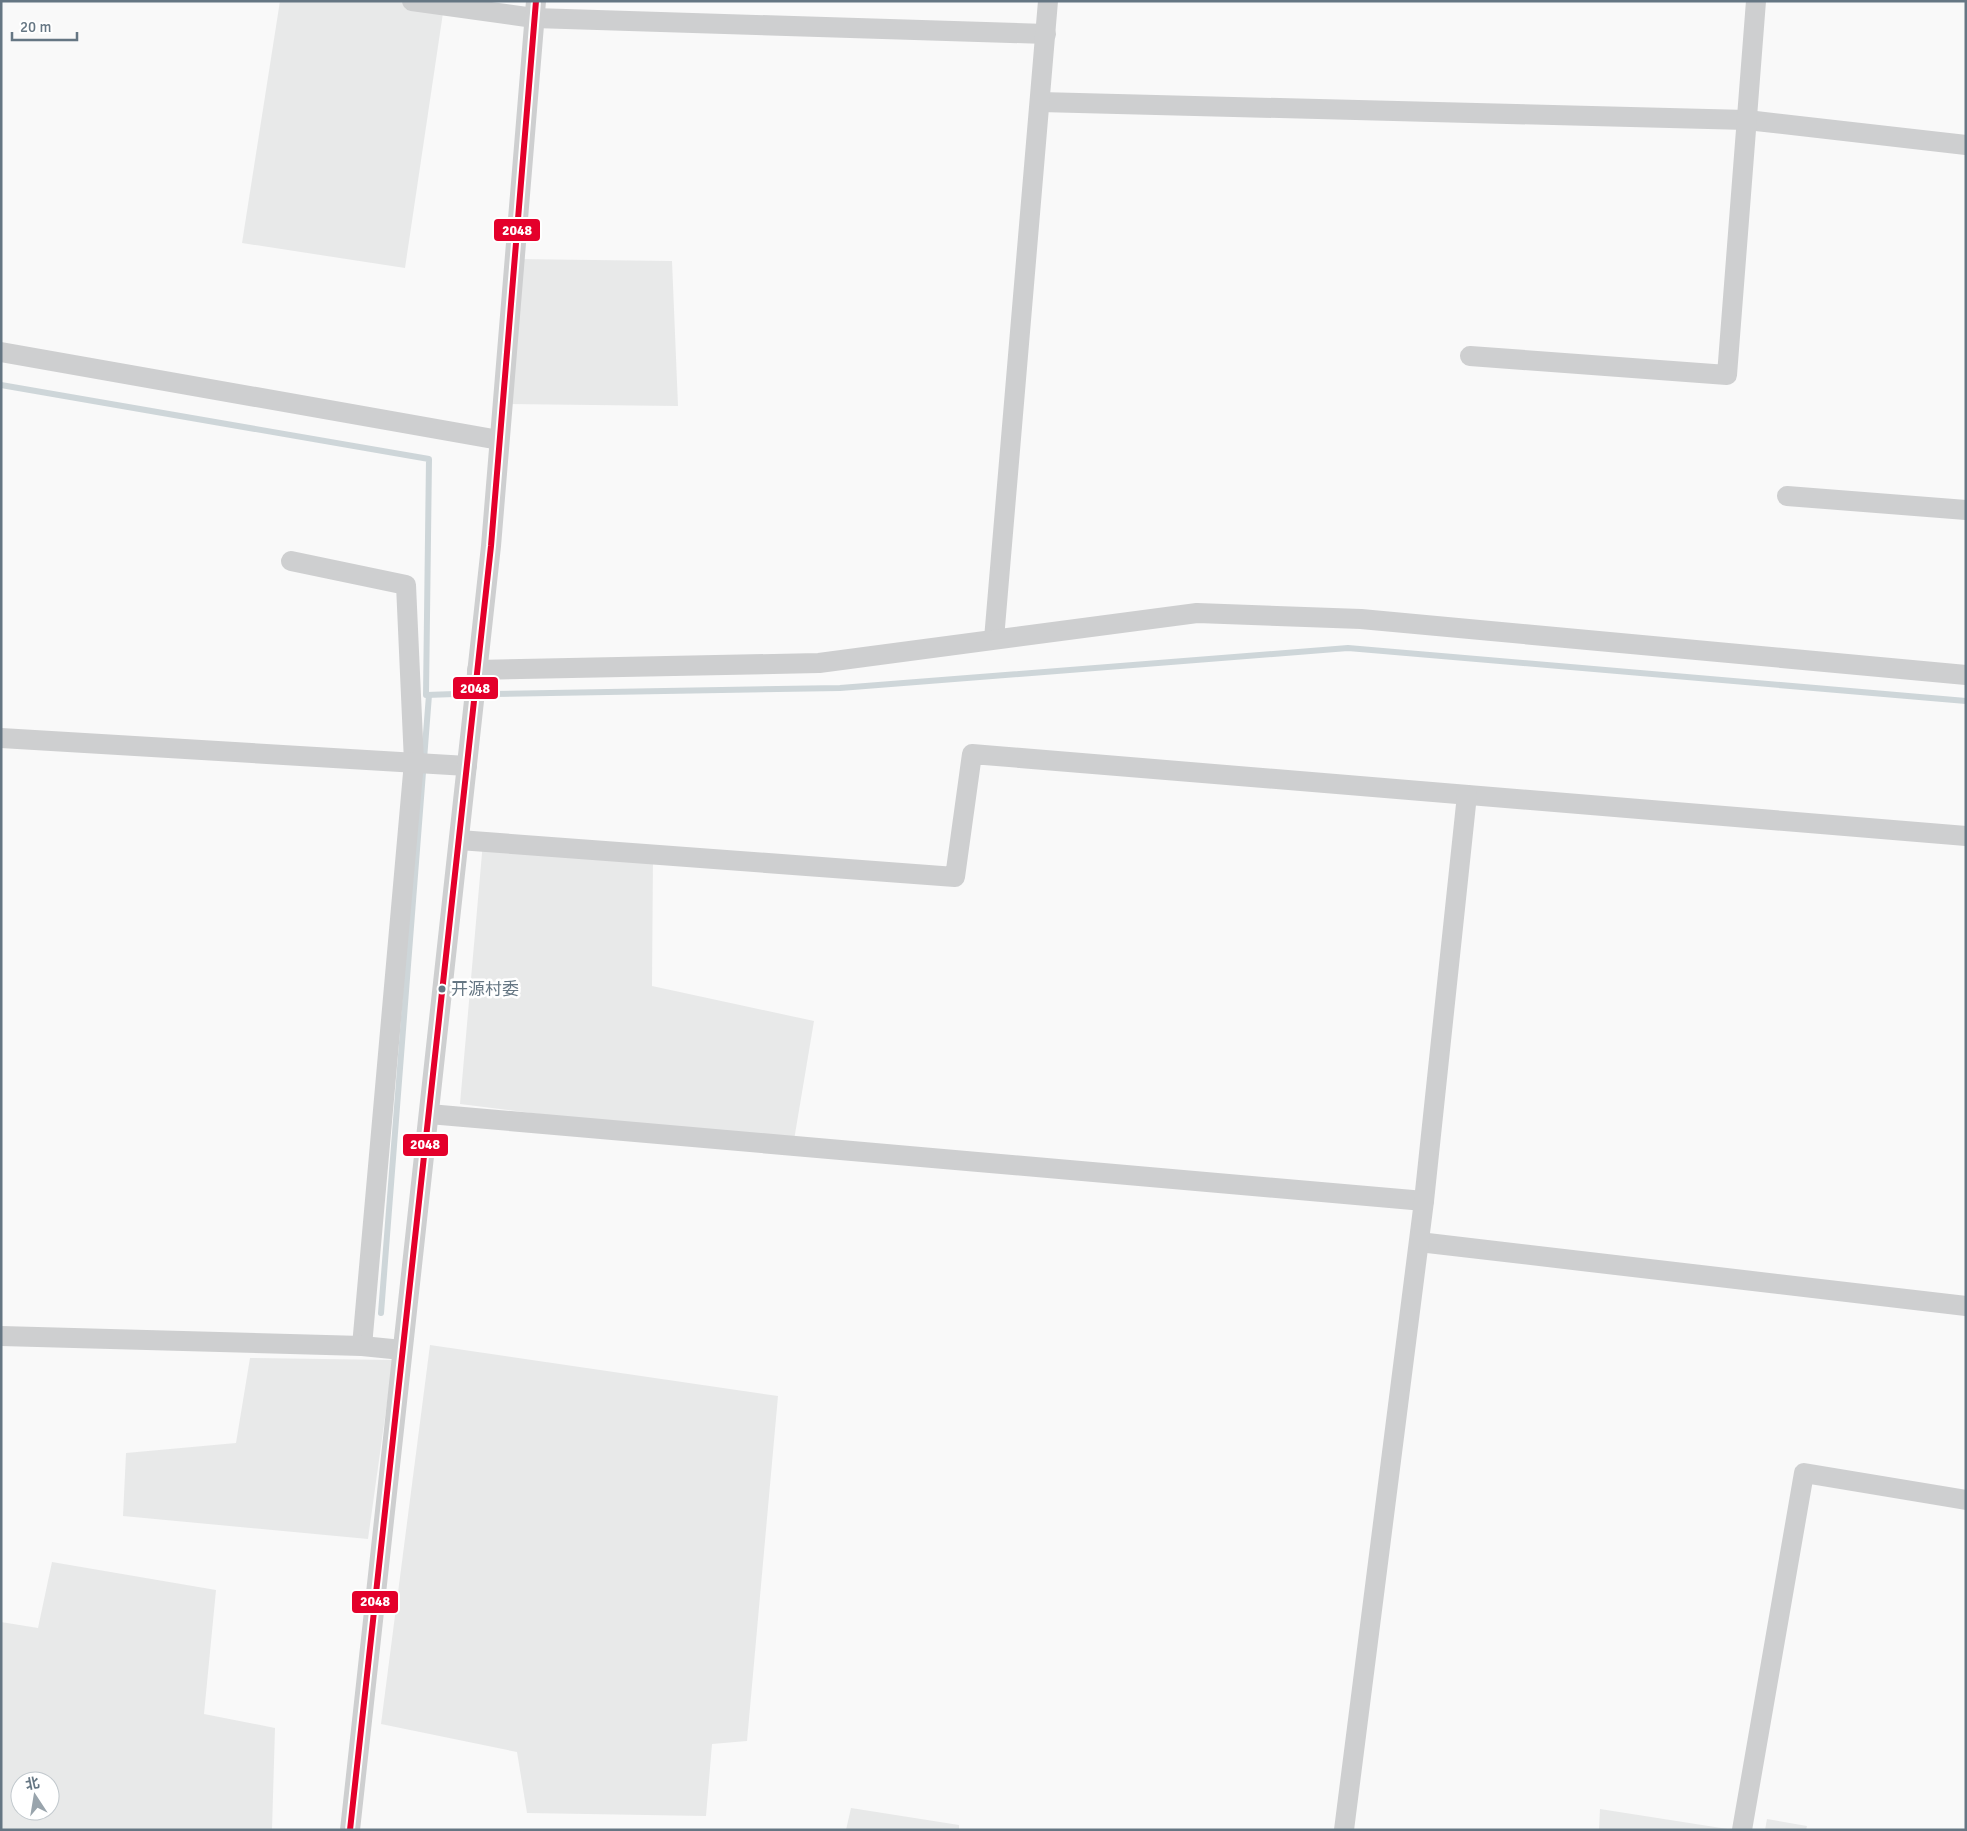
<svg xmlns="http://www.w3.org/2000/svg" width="1967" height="1831" font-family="Signika,'Noto Sans SC',sans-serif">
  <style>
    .built { fill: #e8e9e9; fill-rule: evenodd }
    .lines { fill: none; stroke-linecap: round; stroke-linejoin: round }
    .stream { stroke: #ced6d9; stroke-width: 6 }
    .street { stroke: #cecfd0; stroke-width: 20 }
    .bus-1-casing { stroke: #fff; stroke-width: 10 }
    .bus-1 { stroke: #e4002b; stroke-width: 6 }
    .bus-dot { fill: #657683; stroke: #fff; stroke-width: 2 }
    .labels { text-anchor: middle; stroke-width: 5; stroke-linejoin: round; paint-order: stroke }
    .bus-label { font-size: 17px; fill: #657683; stroke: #fff; text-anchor: start }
    .line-badge { stroke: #fff; stroke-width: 2 }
    .badge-label { font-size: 14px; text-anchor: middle; font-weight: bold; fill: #fff }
  </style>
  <rect width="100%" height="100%" fill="#f9f9f9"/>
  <g class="built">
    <path d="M 280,1 L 412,1 L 444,6 L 405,268 L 242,243 Z"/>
    <path d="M 515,259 L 672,261 L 678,406 L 502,404 Z"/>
    <path d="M 483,842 L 653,855 L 652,986 L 814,1021 L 793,1146 L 460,1104 Z"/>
    <path d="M 430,1345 L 778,1396 L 747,1741 L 712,1744 L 706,1816 L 527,1813 L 517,1752 L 381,1724 Z"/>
    <path d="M 250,1358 L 393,1360 L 368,1539 L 123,1516 L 126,1453 L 236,1443 Z"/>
    <path d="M 52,1562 L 216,1590 L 204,1714 L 275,1728 L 272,1830 L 1,1830 L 1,1622 L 38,1628 ZM 20,1781 L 50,1781 L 50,1811 L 20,1811 Z"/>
    <path d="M 851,1808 L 959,1825 L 959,1830 L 846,1830 Z"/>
    <path d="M 1600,1809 L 1734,1830 L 1599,1830 Z"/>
    <path d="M 1767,1819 L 1807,1826 L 1806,1830 L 1765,1830 Z"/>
  </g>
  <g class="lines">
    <g class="stream">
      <path d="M 1,385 L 429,459 L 426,695 L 455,694"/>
      <path d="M 494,694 L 840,688 L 1348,648 L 1966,701"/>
      <path d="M 381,1313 L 429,695"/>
    </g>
    <g class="street">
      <path d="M 412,1 L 534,18 L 1046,34"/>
      <path d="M 1040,102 L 1747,120 L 1966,145"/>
      <path d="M 1,352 L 499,440"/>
      <path d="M 1470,356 L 1727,375 L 1756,1"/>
      <path d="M 1787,496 L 1966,510"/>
      <path d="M 291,561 L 406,585 L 414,762 L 362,1346"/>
      <path d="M 994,639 L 1048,1"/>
      <path d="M 477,670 L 819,663 L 1197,613 L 1361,619 L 1966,675"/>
      <path d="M 1,738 L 467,766"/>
      <path d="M 459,840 L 955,877 L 972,754 L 1966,836"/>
      <path d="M 429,1114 L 1424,1201"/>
      <path d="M 1419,1242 L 1966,1306"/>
      <path d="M 1,1336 L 362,1346 L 402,1350"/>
      <path d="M 350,1830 L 491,546 L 536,1"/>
      <path d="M 1344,1830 L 1424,1201 L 1467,795"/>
      <path d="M 1742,1830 L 1804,1473 L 1966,1500"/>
    </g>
    <g class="bus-1-casing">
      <path id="bus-1" d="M 350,1830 L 491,546 L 536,1"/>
    </g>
    <use href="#bus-1" class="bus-1"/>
  </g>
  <circle class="bus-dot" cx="442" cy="989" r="4.5"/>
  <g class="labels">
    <g class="bus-label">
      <text x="451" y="995">开源村委</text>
    </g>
  </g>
  <g class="line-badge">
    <rect x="493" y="218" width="48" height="24" rx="5" fill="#e4002b"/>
    <rect x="452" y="676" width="47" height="24" rx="5" fill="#e4002b"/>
    <rect x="402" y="1133" width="47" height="24" rx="5" fill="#e4002b"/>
    <rect x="351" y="1590" width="48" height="24" rx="5" fill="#e4002b"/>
  </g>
  <g class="badge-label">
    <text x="517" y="235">2048</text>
    <text x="475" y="693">2048</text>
    <text x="425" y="1149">2048</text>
    <text x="375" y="1606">2048</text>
  </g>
  <rect width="1967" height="1831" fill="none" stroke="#657683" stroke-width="5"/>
  <g transform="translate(35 1796) rotate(348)"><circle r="24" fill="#ffffff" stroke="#c1c8cd"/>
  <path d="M0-4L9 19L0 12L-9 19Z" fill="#99a4ac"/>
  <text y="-8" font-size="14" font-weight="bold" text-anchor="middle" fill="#657683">北</text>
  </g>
  <path d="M12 32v8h65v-8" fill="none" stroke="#657683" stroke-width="2.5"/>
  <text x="20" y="32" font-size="15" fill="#657683" stroke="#ffffff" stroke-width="4" paint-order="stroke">20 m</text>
</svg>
